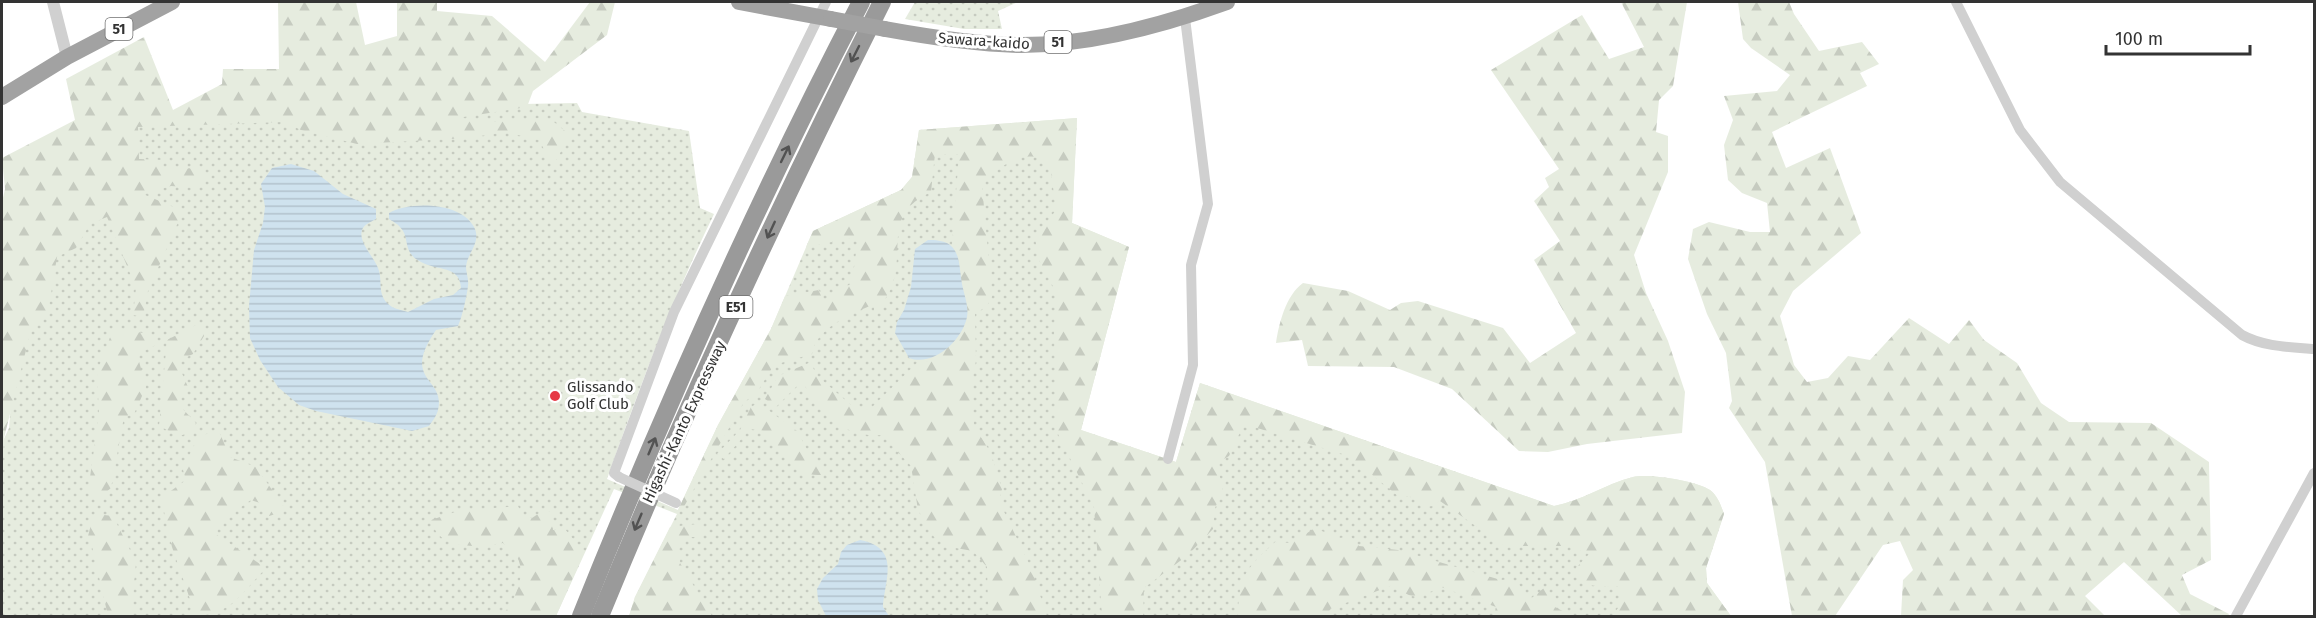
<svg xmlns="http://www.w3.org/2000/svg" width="2316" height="618" font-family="'Fira Sans',sans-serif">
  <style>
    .grass { fill: url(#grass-dots) }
    .forest { fill: url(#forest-firs) }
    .water { fill: url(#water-rules) }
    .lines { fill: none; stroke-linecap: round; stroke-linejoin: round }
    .minor { stroke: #d0d0d0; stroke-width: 10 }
    .tertiary { stroke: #d0d0d0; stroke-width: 12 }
    .trunk { stroke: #a2a2a2; stroke-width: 16 }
    .motorway { stroke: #9a9a9a; stroke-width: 18 }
    .minor-bridge { stroke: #d0d0d0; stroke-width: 10 }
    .trunk-bridge { stroke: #a2a2a2; stroke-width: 16 }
    .oneway { stroke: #525252 }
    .poi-dot { fill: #e63946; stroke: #fff; stroke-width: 2 }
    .labels { text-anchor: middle; stroke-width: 6; stroke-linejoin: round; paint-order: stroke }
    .shield { fill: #fff; stroke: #707070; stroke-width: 1.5 }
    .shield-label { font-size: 14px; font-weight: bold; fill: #333 }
    .street-label { font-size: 15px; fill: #333; stroke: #fff }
    .poi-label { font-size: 15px; fill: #333; stroke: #fff; text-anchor: start }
  </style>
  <defs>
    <pattern id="grass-dots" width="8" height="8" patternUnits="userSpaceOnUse" patternTransform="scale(1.5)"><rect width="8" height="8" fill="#e6ecdf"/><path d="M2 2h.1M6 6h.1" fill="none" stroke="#c6cbc0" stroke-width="1.8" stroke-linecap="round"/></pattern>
    <pattern id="forest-firs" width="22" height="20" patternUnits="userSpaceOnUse" patternTransform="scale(1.5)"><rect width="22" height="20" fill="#e6ecdf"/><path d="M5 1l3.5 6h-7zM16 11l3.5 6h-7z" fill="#c6cbc0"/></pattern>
    <pattern id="water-rules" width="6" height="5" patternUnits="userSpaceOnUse" patternTransform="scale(1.5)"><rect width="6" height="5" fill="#cfe2ee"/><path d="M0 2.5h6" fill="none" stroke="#b2c2cd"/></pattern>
  </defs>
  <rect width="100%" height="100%" fill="#fff"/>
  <g class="grass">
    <path d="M 915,2 L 1018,2 L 998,11 L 1002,29 L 964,29 L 905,19 Z"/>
    <path d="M 577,103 L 582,112 L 689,131 L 700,208 L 714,214 C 672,300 639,389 607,479 L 678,510 L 718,425 L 771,329 L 813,231 L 901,190 L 912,177 L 919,130 L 1077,118 L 1072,223 L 1129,247 L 1081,430 L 1176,462 L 1200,383 L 1554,506 C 1582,501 1605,484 1633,477 C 1648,473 1697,481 1710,490 C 1718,496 1721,506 1724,514 L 1706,568 L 1707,583 L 1731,616 L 629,616 L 635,597 L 677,514 L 614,489 L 556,616 L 2,616 L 2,443 L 9,428 L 15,347 L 44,267 L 128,111 Z"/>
  </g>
  <g class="forest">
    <path d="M 278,2 L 356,2 L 365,45 L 397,36 L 397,2 L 437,2 L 437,11 L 492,16 L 545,62 L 590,2 L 615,2 L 607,35 L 533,91 L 527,107 L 457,118 L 493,122 L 543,118 L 554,122 L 570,135 L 553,166 L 539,140 L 505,132 L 468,138 L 357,144 L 301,130 L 284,122 L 138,127 L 139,159 L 162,160 L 163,169 L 201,168 L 206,180 L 199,188 L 171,186 L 143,194 L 183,211 L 148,291 L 143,317 L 133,315 L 136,288 L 107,217 L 90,224 L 76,248 L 57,257 L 48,312 L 31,330 L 4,438 L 2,473 L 2,202 L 5,189 L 2,158 L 75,120 L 66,79 L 144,37 L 173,110 L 222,84 L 223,69 L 279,69 Z"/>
    <path d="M 1621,2 L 1687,2 L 1673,86 L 1659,100 L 1656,132 L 1668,136 L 1668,172 L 1634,255 L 1646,293 L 1668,341 L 1685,392 L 1682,433 L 1587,444 L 1548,452 L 1519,451 L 1452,389 L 1394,367 L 1308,366 L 1302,340 L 1276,343 C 1279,323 1286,295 1303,283 L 1348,291 L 1390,310 L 1401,303 L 1418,301 L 1503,328 L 1530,363 L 1576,333 L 1534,260 L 1560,241 L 1534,201 L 1549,187 L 1545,178 L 1559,169 L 1491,70 L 1582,15 L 1609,59 L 1644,47 Z"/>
    <path d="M 1738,2 L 1789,2 L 1794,14 L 1819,51 L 1862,42 L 1879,64 L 1860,73 L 1867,86 L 1772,132 L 1786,168 L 1830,148 L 1861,233 L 1793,291 L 1780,316 L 1794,365 L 1807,382 L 1828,378 L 1848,356 L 1870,360 L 1909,318 L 1949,344 L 1969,320 L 1984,340 L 2017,363 L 2041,403 L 2069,422 L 2151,423 L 2209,462 L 2211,560 L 2182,575 L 2190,594 L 2229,614 L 2228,616 L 2182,616 L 2124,562 L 2085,596 L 2105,616 L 1901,616 L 1903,580 L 1913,570 L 1900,541 L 1883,545 L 1835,616 L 1792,616 L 1765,462 L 1729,408 L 1732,401 L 1726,353 L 1707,314 L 1688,259 L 1693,229 L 1709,222 L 1750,232 L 1770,232 L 1767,203 L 1742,193 L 1728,180 L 1724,145 L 1733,120 L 1724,96 L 1777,91 L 1790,75 L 1751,48 L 1743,39 Z"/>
    <path d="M 1077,118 L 1072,223 L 1129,247 L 1081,430 L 1176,462 L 1200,383 L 1554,506 C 1582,501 1605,484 1633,477 C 1648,473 1697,481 1710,490 C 1718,496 1721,506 1724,514 L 1706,568 L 1707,583 L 1731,616 L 1612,616 L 1621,604 L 1620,586 C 1598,585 1585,592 1576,568 L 1589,554 L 1569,546 L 1504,546 L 1440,501 L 1433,506 L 1424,507 L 1409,496 L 1398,496 L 1349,456 L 1244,424 L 1229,456 L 1217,463 L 1223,491 L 1215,508 L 1213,529 L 1188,555 L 1144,588 L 1143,616 L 1102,616 L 1094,507 L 1057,432 L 1054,329 L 1057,294 L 1039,260 L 1035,238 L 1056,210 L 1050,164 C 1026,145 999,166 982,185 L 992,296 L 987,306 L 975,314 L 976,361 L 971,382 L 974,426 L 991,453 L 1002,489 L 999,501 L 1031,568 L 1047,616 L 994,616 L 988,603 L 987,567 L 973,551 L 950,547 L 934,537 L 918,510 L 911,466 L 882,435 C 846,439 819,413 804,384 L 797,386 L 776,407 L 765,399 L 778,376 L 811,362 L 816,375 L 857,410 L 870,409 L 918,362 L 929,361 L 961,278 L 960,259 L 952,245 L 959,154 L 935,154 L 931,192 C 886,213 903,241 894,279 C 892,290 883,302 877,312 L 874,311 L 874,304 C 852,314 816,327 812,354 L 774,365 L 756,394 L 744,402 L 682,510 L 678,510 L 718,425 L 771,329 L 785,296 L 819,290 L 823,301 L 852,283 L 858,237 L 806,247 L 813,231 L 901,190 L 912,177 L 919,130 Z"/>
    <path d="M 196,325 L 202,326 L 204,336 L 193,354 L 177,362 L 188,387 L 179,399 L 180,406 L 196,423 L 189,433 L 179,436 L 159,426 L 167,340 Z"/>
    <path d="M 114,327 L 157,336 L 156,345 L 137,354 L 146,387 L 134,414 L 124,417 L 111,488 L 99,498 L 88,491 L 99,415 L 97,372 Z"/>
    <path d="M 756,404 L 760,404 L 797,431 L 810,455 L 823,470 L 821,475 C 794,477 780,449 764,431 L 750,429 L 724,459 L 717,454 L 740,430 L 751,407 Z"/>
    <path d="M 218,429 L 230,457 L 256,467 L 284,507 L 279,513 L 269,516 L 263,504 L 251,500 L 218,523 L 217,535 L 266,568 C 239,596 230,617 189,616 L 192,605 L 172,547 L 161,498 L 186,480 L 183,470 L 197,438 Z"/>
    <path d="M 518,506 L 524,518 L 532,518 L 544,510 L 551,512 L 553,530 L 565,529 L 584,553 L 556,616 L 351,616 L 359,611 L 505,612 C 515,599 527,574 517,557 C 514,552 507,547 503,543 C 477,547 439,552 431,520 L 458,511 Z"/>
    <path d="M 104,515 L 113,516 L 136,562 L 131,616 L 108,616 L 91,542 L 87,540 L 93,517 Z"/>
    <path d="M 698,524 L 703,533 L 698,537 L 687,537 L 679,549 L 680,563 L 712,616 L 629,616 L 635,597 L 670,527 Z"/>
    <path d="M 1315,528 L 1338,538 L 1351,537 L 1359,546 L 1398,550 L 1501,580 C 1518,577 1521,587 1529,600 L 1544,588 L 1556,598 L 1553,606 L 1572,616 L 1494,616 L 1496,607 L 1441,587 C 1416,598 1416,602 1393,585 L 1330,609 L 1326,616 L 1238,616 C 1239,575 1246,569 1275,542 L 1291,543 Z"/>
  </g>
  <g class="water">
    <path d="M 291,164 L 314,171 L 343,194 L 376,209 L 376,219 C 371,222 364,224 362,230 C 358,242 374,257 378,268 C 383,280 377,292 387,303 C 393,309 401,310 408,312 L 434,299 L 453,295 L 461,288 C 460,265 437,271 421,262 C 401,252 411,238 400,227 C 398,224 392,221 389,219 L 389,213 C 410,201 461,202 474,227 C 482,242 467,253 466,267 C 466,273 469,279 468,286 C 467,295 462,318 458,326 L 436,330 C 400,382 446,377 438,410 C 437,415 432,422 429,426 L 412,431 L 316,411 L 299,405 L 278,387 L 260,360 L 250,338 L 249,306 L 254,250 L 263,223 L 265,207 L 261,184 L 272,168 Z"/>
    <path d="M 928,240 C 961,239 958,259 962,284 C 964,294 969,307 967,317 C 962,341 933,367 909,358 L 895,333 L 897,322 L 904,310 L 911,287 L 915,249 Z"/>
    <path d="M 860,540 C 901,548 885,579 883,607 L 889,616 L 826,616 L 818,600 L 817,589 L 823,578 L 838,564 L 841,552 L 847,545 Z"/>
  </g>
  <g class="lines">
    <g class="minor">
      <path d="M 1956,2 L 2020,130 L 2060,182 L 2242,335 C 2264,347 2290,347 2314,349"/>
      <path d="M 1168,459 L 1193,365 L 1191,265 L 1208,204 L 1185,18"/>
      <path d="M 619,477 L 614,473 L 674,312 L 826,2"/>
      <path d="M 2236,616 L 2314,473"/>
    </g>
    <path class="tertiary" d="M 53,2 L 67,57"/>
    <g class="trunk">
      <path d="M 739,2 L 831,19"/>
      <path d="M 885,29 C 929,37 973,44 1017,45 C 1088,46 1161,26 1227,2"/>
      <path d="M 2,97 L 67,57 L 172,2"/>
    </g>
    <g class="motorway">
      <path d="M 581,616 C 665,407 757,201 861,2"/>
      <path d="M 600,616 C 685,408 781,203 882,2"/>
    </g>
    <path class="minor-bridge" d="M 619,477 L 676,503"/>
    <path class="trunk-bridge" d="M 831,19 L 885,29"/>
  </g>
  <defs><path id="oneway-shaft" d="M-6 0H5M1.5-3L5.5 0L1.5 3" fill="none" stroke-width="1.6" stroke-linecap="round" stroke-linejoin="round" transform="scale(1.5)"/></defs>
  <g class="oneway">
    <use href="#oneway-shaft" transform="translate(855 54) rotate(117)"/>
    <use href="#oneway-shaft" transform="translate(785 154) rotate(-64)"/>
    <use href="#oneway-shaft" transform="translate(771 230) rotate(115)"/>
    <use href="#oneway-shaft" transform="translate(652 446) rotate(-67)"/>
    <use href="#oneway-shaft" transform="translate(638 522) rotate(113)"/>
  </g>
  <circle class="poi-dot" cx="555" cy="396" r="6"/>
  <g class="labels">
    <g class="shield">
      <rect x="105.5" y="18" width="27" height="22" rx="4.5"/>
      <rect x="1044.5" y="31" width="27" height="22" rx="4.5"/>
      <rect x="719.5" y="296" width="33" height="22" rx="4.5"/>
    </g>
    <g class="shield-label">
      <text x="119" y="34">51</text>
      <text x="1058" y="47">51</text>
      <text x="736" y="312">E51</text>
    </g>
    <g class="street-label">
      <text transform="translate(984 41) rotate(4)" y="5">Sawara-kaido</text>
      <text transform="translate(684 422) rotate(-65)" y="5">Higashi-Kanto Expressway</text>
    </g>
    <g class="poi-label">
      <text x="567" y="392">Glissando<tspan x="567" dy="17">Golf Club</tspan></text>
    </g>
  </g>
  <rect width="2316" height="618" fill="none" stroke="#333333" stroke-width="6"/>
  <path d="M2106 45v9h144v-9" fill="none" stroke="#333333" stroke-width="3"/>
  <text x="2115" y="45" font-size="18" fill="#333333" stroke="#ffffff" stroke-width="4.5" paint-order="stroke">100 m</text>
</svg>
